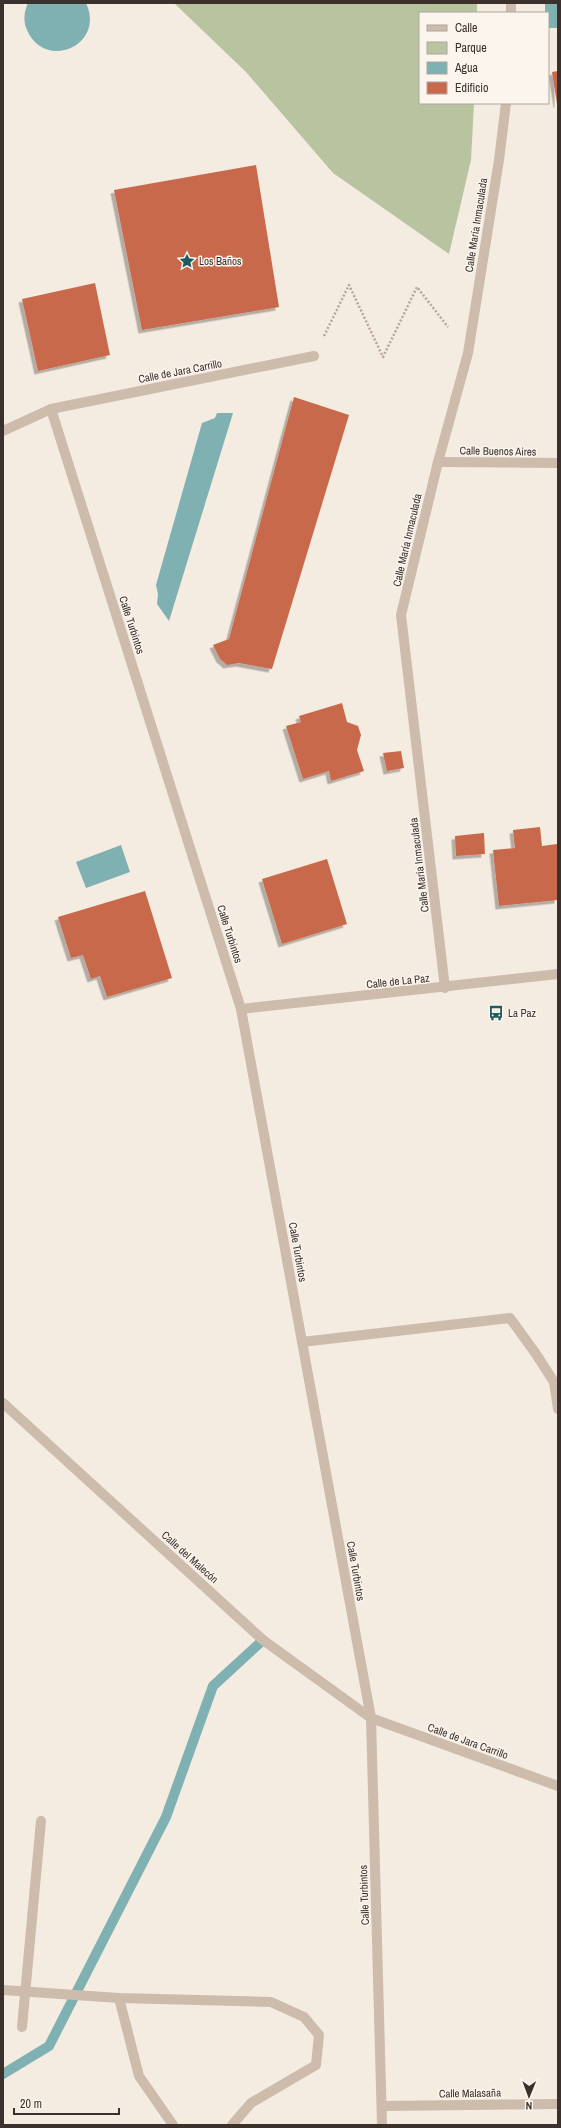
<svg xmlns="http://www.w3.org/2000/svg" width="561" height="2128" font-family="'Archivo Narrow',sans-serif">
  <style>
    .green { fill: #b8c4a0 }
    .water { fill: #7fb0b2 }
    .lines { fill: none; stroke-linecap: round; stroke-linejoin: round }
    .stream { stroke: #7fb0b2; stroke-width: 10 }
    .building { fill: #c8694b; filter: url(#shadow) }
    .path { stroke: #b9a596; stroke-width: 2.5; stroke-dasharray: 2 2; stroke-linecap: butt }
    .service { stroke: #cdbbac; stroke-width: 10 }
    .minor { stroke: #cdbbac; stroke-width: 10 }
    .labels { text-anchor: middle; stroke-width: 3; stroke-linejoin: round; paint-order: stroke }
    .street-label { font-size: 11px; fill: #3b302b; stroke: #fbf5ee }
    .poi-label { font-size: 11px; fill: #3b302b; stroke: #fbf5ee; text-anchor: start }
  </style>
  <defs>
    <filter id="shadow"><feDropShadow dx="-3.5" dy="3.5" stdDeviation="0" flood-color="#0004"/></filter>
  </defs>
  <rect width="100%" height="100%" fill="#f4ebe1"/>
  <path class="green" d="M 174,3 L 477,3 L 477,13 L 420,13 L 420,103 L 474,103 L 471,160 L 449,254 L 333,173 L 246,72 Z"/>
  <g class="water">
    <path d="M 28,3 L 86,3 C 106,45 45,72 27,30 C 23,22 24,11 28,3 Z"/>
    <path d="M 545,3 L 558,3 L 558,28 L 548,28 L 548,13 L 545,13 Z"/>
    <path d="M 217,413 L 233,413 L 169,621 L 157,604 L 158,594 L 156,585 L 202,423 L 215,418 Z"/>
    <path d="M 121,845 L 130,872 L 86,888 L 76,862 Z"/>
  </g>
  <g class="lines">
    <path class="stream" d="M 3,2074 L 49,2046 L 166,1817 L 213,1686 L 263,1640"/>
  </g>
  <g class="building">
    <path d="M 558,71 L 558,104 L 557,104 L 552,72 Z"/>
    <path d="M 256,165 L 279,307 L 142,330 L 114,190 Z"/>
    <path d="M 95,283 L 110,355 L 38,371 L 22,299 Z"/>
    <path d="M 294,397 L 349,415 L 272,669 L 239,663 L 227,665 L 220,659 L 213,645 L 229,639 Z"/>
    <path d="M 342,703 L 347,722 L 358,726 L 361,735 L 357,750 L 364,771 L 331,781 L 329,771 L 303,779 L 286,726 L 301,722 L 299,716 Z"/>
    <path d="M 401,751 L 404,768 L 387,771 L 383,753 Z"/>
    <path d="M 540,827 L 542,846 L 557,844 L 558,900 L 499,906 L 493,850 L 515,848 L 513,830 Z"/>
    <path d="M 484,833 L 485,854 L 456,856 L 455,836 Z"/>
    <path d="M 327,859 L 347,924 L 282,944 L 262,879 Z"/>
    <path d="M 145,891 L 172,978 L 107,997 L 100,976 L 91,979 L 83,955 L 71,958 L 58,917 Z"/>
  </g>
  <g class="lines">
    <path class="path" d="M 324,336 L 349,285 L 383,357 L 417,287 L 448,327"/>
    <g class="service">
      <path d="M 302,1342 L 510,1318 L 536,1354 L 554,1382 L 558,1409"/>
      <path d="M 3,1990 L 119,1998 L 271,2002 L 304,2017 L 319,2035 L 316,2065 L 251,2103 L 232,2125"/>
      <path d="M 119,1998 L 139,2076 L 173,2125"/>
    </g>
    <g class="minor">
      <path d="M 511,13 L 511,3"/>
      <path d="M 51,409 L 241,1009 L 371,1718 L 382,2125"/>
      <path d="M 3,431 L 51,409 L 314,356"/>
      <path d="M 438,462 L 558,463"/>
      <path d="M 445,988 L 401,615 L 438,462 L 468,353 L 499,160 L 506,103"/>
      <path d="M 241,1009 L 558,974"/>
      <path d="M 3,1403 L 263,1640 L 371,1718 L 558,1786"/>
      <path d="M 22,2027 L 41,1821"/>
      <path d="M 382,2106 L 558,2104"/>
    </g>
  </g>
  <defs>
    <g id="sight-bare" transform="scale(1.2)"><path d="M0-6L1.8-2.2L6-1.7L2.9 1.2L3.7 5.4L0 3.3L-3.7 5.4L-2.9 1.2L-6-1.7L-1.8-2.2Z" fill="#1f5a5e" stroke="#fbf5ee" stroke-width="2.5" paint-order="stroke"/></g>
    <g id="bus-bare" transform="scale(1.2)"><path d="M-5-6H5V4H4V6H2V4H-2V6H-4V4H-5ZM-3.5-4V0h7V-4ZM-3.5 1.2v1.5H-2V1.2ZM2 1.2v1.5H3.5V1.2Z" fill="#1f5a5e" stroke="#fbf5ee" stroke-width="2.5" paint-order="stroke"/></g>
  </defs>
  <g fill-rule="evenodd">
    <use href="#sight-bare" x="187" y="261"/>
    <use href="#bus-bare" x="496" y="1013"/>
  </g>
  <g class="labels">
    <g class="street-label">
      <text transform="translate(476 225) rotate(-81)" y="4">Calle María Inmaculada</text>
      <text transform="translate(180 371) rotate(-11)" y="4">Calle de Jara Carrillo</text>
      <text transform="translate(498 451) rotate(1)" y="4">Calle Buenos Aires</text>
      <text transform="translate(407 540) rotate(-77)" y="4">Calle María Inmaculada</text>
      <text transform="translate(132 625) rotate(72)" y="4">Calle Turbintos</text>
      <text transform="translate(419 865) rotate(-97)" y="4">Calle María Inmaculada</text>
      <text transform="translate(230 934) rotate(72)" y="4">Calle Turbintos</text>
      <text transform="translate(398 981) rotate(-6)" y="4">Calle de La Paz</text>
      <text transform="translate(298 1252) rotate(80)" y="4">Calle Turbintos</text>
      <text transform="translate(190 1557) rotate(42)" y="4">Calle del Malecón</text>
      <text transform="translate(356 1571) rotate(80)" y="4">Calle Turbintos</text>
      <text transform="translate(468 1741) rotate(20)" y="4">Calle de Jara Carrillo</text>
      <text transform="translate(364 1895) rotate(-92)" y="4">Calle Turbintos</text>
      <text transform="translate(470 2093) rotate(-1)" y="4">Calle Malasaña</text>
    </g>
    <g class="poi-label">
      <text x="199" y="265">Los Baños</text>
      <text x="508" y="1017">La Paz</text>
    </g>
  </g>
  <rect width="561" height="2128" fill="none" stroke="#3b302b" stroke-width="8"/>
  <rect x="419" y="12" width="130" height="92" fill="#fbf5ee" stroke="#aea6a0"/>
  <rect x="427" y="25" width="20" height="6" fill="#cdbbac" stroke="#aea6a0"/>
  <text x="455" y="32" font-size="12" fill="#3b302b">Calle</text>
  <rect x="427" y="42" width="20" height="12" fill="#b8c4a0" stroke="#aea6a0"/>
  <text x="455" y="52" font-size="12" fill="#3b302b">Parque</text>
  <rect x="427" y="62" width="20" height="12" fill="#7fb0b2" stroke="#aea6a0"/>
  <text x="455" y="72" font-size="12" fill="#3b302b">Agua</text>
  <rect x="427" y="82" width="20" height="12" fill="#c8694b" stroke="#aea6a0"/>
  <text x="455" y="92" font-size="12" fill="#3b302b">Edificio</text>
  <g transform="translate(529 2096) rotate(181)" stroke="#fbf5ee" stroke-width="3" paint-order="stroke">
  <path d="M0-3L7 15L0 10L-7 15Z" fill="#3b302b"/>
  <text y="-6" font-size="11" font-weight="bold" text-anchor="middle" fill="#3b302b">N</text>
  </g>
  <path d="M14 2108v6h105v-6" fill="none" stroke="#3b302b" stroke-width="2"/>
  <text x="20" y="2108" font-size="12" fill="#3b302b" stroke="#fbf5ee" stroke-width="3" paint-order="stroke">20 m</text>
</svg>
